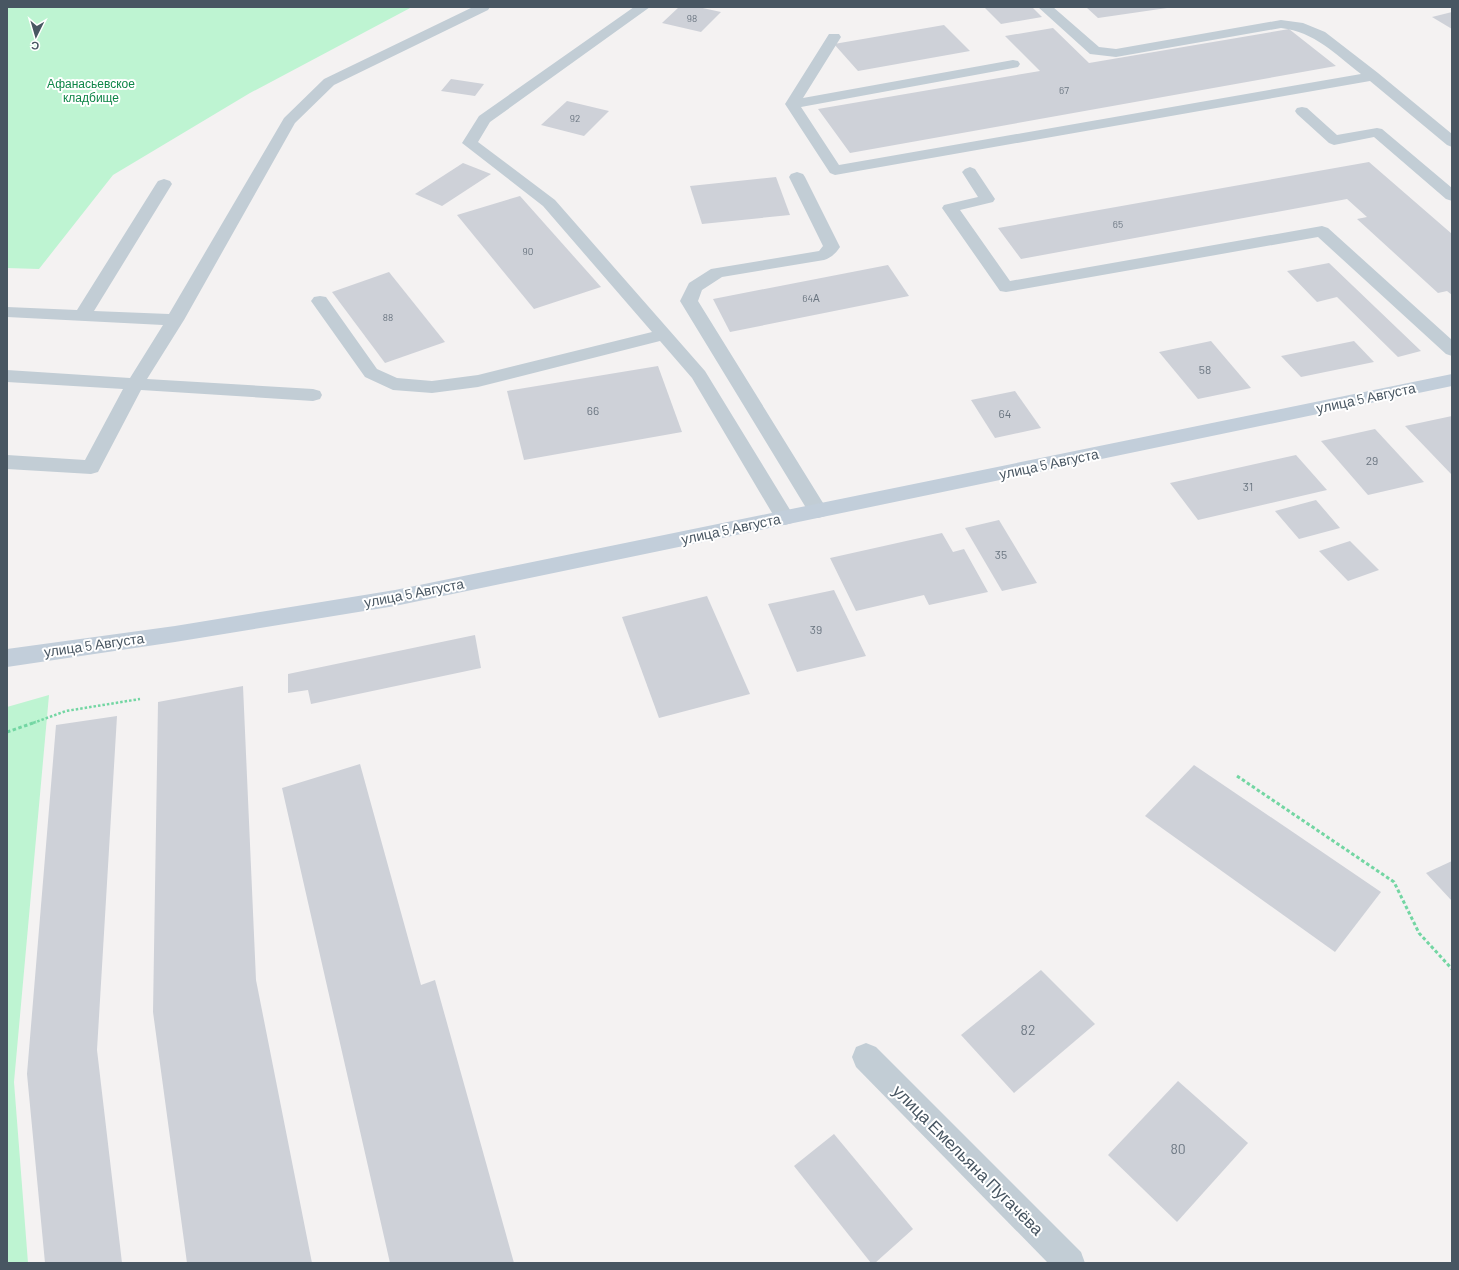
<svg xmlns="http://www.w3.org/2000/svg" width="1459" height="1270" font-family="Barlow,sans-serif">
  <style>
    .green { fill: #bef4d2 }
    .building { fill: #ced1d8 }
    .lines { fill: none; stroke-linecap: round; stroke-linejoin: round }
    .path-far1 { stroke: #73d6a3; stroke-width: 2.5; stroke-dasharray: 2.5 2; stroke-linecap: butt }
    .path { stroke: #73d6a3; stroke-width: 3; stroke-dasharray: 3.5 2.5; stroke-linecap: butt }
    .service { fill: #c2cdd5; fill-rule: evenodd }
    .secondary { fill: #c2ceda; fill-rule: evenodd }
    .labels { text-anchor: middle; stroke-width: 4; stroke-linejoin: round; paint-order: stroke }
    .far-number-label { font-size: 10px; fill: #6a7580 }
    .far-park-label { font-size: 12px; fill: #0f8648; stroke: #fff }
    .number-label { font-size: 12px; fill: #6a7580 }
    .street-label { font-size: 14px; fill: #485662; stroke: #fff }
    .near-number-label { font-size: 14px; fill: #6a7580 }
    .near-street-label { font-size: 17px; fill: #485662; stroke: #fff }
  </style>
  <rect width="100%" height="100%" fill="#f4f2f2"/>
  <g class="green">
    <path d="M 7,7 L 412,7 L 250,93 L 113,175 L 39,269 L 7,268 Z"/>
    <path d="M 49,695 L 14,1082 L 28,1263 L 7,1263 L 7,707 Z"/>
  </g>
  <g class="building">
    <path d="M 679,7 L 698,7 L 721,12 L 701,32 L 662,23 Z"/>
    <path d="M 984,7 L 1032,7 L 1042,17 L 1001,24 Z"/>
    <path d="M 1086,7 L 1166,7 L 1167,8 L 1098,18 Z"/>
    <path d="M 1452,12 L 1452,29 L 1432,17 Z"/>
    <path d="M 944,25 L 970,51 L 858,71 L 834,44 Z"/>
    <path d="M 1053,28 L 1089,63 L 1289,29 L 1336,66 L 850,153 L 818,109 L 1040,71 L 1005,36 Z"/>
    <path d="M 451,79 L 484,84 L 475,96 L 441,91 Z"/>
    <path d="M 567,101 L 609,111 L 584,136 L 541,125 Z"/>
    <path d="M 1369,162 L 1452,234 L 1452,295 L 1447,291 L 1438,293 L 1357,219 L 1367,217 L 1347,199 L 1021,259 L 998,228 Z"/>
    <path d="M 463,163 L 491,174 L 442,206 L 415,194 Z"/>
    <path d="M 776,177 L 790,215 L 702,224 L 690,186 Z"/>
    <path d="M 520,196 L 601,287 L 534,309 L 457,215 Z"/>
    <path d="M 1329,263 L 1421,351 L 1398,357 L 1337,297 L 1317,302 L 1287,271 Z"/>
    <path d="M 888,265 L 909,296 L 730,332 L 713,299 Z"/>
    <path d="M 389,272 L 445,342 L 385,363 L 332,292 Z"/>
    <path d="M 1211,341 L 1251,388 L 1198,399 L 1159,352 Z"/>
    <path d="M 1354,341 L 1374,362 L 1301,377 L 1281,356 Z"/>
    <path d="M 658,366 L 682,432 L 524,460 L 507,391 Z"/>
    <path d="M 1015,391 L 1041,428 L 995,438 L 971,400 Z"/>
    <path d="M 1452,416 L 1452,475 L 1405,426 Z"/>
    <path d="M 1375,429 L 1424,482 L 1368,495 L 1321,441 Z"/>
    <path d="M 1296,455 L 1327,490 L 1198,520 L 1170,483 Z"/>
    <path d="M 1316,500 L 1340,528 L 1299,539 L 1275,511 Z"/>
    <path d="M 999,520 L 1037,583 L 1002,591 L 965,528 Z"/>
    <path d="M 942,533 L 953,552 L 964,549 L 988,592 L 929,605 L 924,595 L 856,611 L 830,558 Z"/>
    <path d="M 1350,541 L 1379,570 L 1348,581 L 1319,551 Z"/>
    <path d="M 834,590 L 866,656 L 797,672 L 768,604 Z"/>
    <path d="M 707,596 L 750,694 L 659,718 L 622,617 Z"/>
    <path d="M 475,635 L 481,668 L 311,704 L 308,690 L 288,693 L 288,674 Z"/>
    <path d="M 243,686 L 256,980 L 312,1263 L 187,1263 L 153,1012 L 158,702 Z"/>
    <path d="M 117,716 L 97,1050 L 122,1263 L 45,1263 L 27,1074 L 56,725 Z"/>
    <path d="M 360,764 L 421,985 L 435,980 L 514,1263 L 390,1263 L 282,788 Z"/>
    <path d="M 1194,765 L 1381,892 L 1335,952 L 1145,816 Z"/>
    <path d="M 1452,861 L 1452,901 L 1426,873 Z"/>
    <path d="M 1041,970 L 1095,1024 L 1014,1093 L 961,1035 Z"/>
    <path d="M 1178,1081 L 1248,1143 L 1177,1222 L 1108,1155 Z"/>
    <path d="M 834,1134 L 913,1229 L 875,1263 L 871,1263 L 794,1166 Z"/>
  </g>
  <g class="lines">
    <path class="path-far1" d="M 33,723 L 66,711 L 140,699"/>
    <g class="path">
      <path d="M 7,732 L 36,722"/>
      <path d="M 1237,776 L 1394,882 L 1419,933 L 1452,969"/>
    </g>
    <g class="service">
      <path d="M 473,7 L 490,7 L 488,10 L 334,85 L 295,123 L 184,320 L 147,379 L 313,389 L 320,391 L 322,395 L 320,399 L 313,401 L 141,390 L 98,472 L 91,474 L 7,469 L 7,455 L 85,460 L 123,389 L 7,382 L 7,370 L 130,378 L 163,325 L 7,317 L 7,307 L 77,310 L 156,184 L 158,181 L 164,179 L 170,181 L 172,184 L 94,311 L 169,314 L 284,118 L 324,79 Z"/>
      <path d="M 634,7 L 650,7 L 490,122 L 478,142 L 555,200 L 705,371 L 795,518 L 792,523 L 785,525 L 778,523 L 692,378 L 660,341 L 478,387 L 432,393 L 393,390 L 365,377 L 311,301 L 314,297 L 320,296 L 326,297 L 377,369 L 397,378 L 432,381 L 478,375 L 652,332 L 543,206 L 462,143 L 479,116 Z"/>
      <path d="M 1038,7 L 1053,7 L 1099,47 L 1116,49 L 1281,20 L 1303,23 L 1325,32 L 1378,73 L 1452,134 L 1452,147 L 1447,145 L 1370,81 L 835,175 L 830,173 L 785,104 L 829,34 L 839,34 L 841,37 L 803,98 L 1013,60 L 1018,61 L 1020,64 L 1018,67 L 1013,68 L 801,107 L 839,165 L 1361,74 C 1335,54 1315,32 1281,28 L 1116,57 L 1090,54 Z"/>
      <path d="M 1302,107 L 1307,108 L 1337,135 L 1377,128 L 1382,129 L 1452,188 L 1452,201 L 1446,199 L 1374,137 L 1334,145 L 1329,143 L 1297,114 L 1295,111 L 1297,108 Z"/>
      <path d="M 970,167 L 975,169 L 995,199 L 993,202 L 960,210 L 1010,281 L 1322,226 L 1328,228 L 1452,340 L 1452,356 L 1446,354 L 1318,237 L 1006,292 L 1000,291 L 942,208 L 944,205 L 978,197 L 962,172 L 965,169 Z"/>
      <path d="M 797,172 L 803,174 L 805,177 L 840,247 C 836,253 831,258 824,260 L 722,277 L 702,290 L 698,301 L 828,511 L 825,516 L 818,518 L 811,516 L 680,301 L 689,283 L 711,269 L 819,251 L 823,246 L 789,177 L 791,174 Z"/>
      <path d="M 866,1043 L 876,1047 L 1081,1252 L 1085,1263 L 1048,1263 L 856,1067 L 852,1057 L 856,1047 Z"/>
    </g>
    <path class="secondary" d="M 1452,374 L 1452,386 L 395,606 L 175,642 L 7,667 L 7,649 L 175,626 L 395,590 Z"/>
  </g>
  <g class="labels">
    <g class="far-number-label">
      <text x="692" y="22">98</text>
      <text x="1064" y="94">67</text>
      <text x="575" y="122">92</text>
      <text x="1118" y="228">65</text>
      <text x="528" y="255">90</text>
      <text x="811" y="302">64А</text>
      <text x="388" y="321">88</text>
    </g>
    <g class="far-park-label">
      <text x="91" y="88">Афанасьевское<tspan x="91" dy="14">кладбище</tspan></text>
    </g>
    <g class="number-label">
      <text x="1205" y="374">58</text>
      <text x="593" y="415">66</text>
      <text x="1005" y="418">64</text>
      <text x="1372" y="465">29</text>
      <text x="1248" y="491">31</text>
      <text x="1001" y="559">35</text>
      <text x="816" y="634">39</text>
    </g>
    <g class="street-label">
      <text transform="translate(1366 398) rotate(-12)" y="5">улица 5 Августа</text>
      <text transform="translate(1049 464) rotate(-12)" y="5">улица 5 Августа</text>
      <text transform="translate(731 529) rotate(-12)" y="5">улица 5 Августа</text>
      <text transform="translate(414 593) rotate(-11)" y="5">улица 5 Августа</text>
      <text transform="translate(94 645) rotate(-8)" y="5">улица 5 Августа</text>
    </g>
    <g class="near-number-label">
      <text x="1028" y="1035">82</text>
      <text x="1178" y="1154">80</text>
    </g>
    <g class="near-street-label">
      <text transform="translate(968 1160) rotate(45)" y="6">улица Емельяна Пугачёва</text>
    </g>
  </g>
  <rect width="1459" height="1270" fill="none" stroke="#485662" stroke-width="16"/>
  <g transform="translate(36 36) rotate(185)" stroke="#ffffff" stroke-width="3" paint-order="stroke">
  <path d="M0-3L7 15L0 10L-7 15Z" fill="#485662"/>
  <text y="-6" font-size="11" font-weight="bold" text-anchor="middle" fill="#485662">С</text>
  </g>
</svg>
